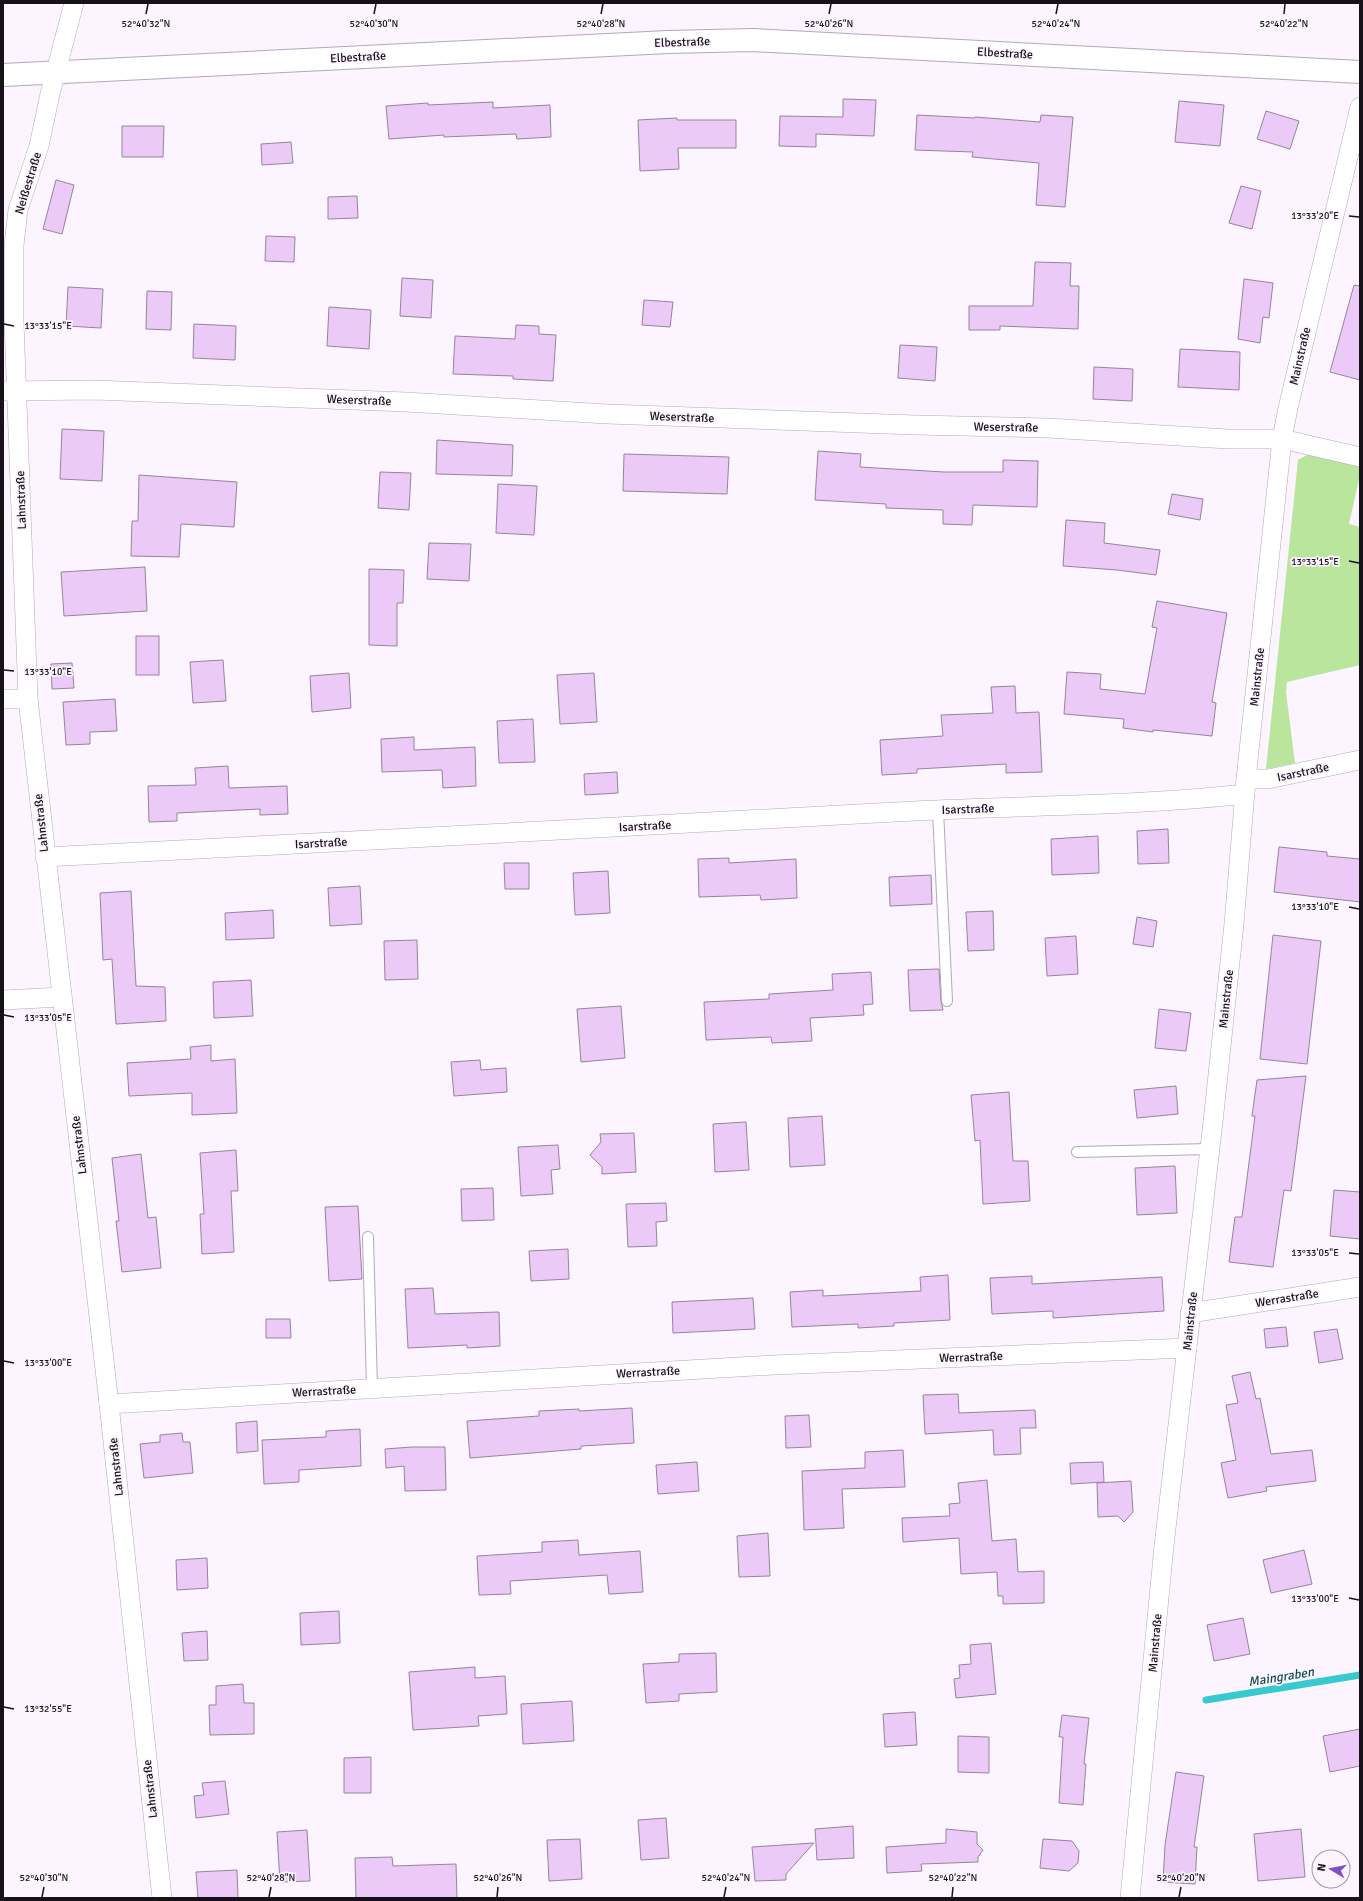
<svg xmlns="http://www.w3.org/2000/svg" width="1363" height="1901" font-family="Signika,sans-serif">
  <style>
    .green { fill: #bae59c }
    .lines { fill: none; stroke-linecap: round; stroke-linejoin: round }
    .stream { stroke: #36cacf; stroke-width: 7 }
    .building { fill: #eccaf7; stroke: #96849c }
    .service-casing { stroke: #b7a5be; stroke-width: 12 }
    .minor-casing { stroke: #b7a5be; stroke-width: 20 }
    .tertiary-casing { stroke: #b7a5be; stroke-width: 24 }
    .service { stroke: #fff; stroke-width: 10 }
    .minor { stroke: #fff; stroke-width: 19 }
    .tertiary { stroke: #fff; stroke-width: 22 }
    .ticks { fill: none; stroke: #171119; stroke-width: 1.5 }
    .labels { text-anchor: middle; stroke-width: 3.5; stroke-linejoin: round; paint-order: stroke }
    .street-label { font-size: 12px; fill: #171119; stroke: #fcf4ff }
    .water-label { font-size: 13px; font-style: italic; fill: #0e4d4f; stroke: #fcf4ff }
    .ticks-label { font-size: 10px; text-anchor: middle; fill: #171119; stroke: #fcf4ff; stroke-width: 3.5; stroke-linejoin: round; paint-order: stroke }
  </style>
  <rect width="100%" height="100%" fill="#fcf4ff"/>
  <path class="green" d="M 1309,454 L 1360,467 L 1360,475 L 1349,524 L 1360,527 L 1360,665 L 1287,682 L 1286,692 L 1295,763 L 1266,769 L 1298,460 Z"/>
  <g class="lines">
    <path class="stream" d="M 1206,1700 L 1360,1675"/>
  </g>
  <g class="building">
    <path d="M 843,99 L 876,100 L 874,136 L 816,134 L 816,147 L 779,146 L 780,116 L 843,117 Z"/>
    <path d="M 1179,101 L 1224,105 L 1220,146 L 1175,142 Z"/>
    <path d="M 493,102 L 493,108 L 550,105 L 551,137 L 517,139 L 516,134 L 444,137 L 444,135 L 389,139 L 386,106 L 428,103 L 428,105 Z"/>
    <path d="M 1266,111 L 1299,121 L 1290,149 L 1257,139 Z"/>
    <path d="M 917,115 L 975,118 L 975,117 L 1040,122 L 1041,115 L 1073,117 L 1065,207 L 1036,205 L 1039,163 L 972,157 L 973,152 L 915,150 Z"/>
    <path d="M 677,118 L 677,120 L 736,120 L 736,148 L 678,148 L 679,169 L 640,171 L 638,120 Z"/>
    <path d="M 122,126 L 164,126 L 163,157 L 122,157 Z"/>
    <path d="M 291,142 L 293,163 L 262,165 L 261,144 Z"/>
    <path d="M 56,180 L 74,185 L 62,234 L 43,229 Z"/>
    <path d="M 1241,186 L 1261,191 L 1252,229 L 1229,223 Z"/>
    <path d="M 357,196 L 358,218 L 328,219 L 328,197 Z"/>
    <path d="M 266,236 L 295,237 L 294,262 L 265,261 Z"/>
    <path d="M 1035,262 L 1071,263 L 1070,286 L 1079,286 L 1078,329 L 1000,326 L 1000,330 L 969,330 L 969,306 L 1033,306 Z"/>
    <path d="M 402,278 L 433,280 L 431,318 L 400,316 Z"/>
    <path d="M 1244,279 L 1273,283 L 1269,318 L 1263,317 L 1260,343 L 1238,339 Z"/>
    <path d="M 1354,285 L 1360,286 L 1360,380 L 1330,372 Z"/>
    <path d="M 68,287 L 103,289 L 101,328 L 66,326 Z"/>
    <path d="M 147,291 L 172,292 L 171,330 L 146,329 Z"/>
    <path d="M 644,300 L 673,302 L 670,327 L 642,325 Z"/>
    <path d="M 329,307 L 371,310 L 369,349 L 327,346 Z"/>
    <path d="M 194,324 L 236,326 L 235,360 L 193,358 Z"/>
    <path d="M 516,325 L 539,326 L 539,334 L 556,335 L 553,381 L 513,379 L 513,376 L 453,374 L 455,336 L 515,339 Z"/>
    <path d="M 900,345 L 937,347 L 935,381 L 898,378 Z"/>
    <path d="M 1180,349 L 1240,352 L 1239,390 L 1178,387 Z"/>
    <path d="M 1094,367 L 1133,369 L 1132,401 L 1093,399 Z"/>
    <path d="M 62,429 L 104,431 L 102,481 L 60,479 Z"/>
    <path d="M 437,440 L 513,445 L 512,476 L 436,474 Z"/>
    <path d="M 818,451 L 861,454 L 860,467 L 944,472 L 1003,472 L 1003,460 L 1038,461 L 1037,507 L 973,505 L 972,525 L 943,524 L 943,510 L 886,508 L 886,504 L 815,500 Z"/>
    <path d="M 624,454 L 729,457 L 727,494 L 623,491 Z"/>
    <path d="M 380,472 L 411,473 L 409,510 L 378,508 Z"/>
    <path d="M 139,475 L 237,482 L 234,527 L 181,524 L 179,557 L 131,556 L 132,521 L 138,521 Z"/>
    <path d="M 498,484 L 537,486 L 534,535 L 496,533 Z"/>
    <path d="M 1172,494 L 1203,499 L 1200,520 L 1168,514 Z"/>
    <path d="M 1066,520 L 1105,523 L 1104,543 L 1160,550 L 1156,575 L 1117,570 L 1063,566 Z"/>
    <path d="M 429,543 L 471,544 L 469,581 L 427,579 Z"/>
    <path d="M 145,567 L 147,611 L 64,616 L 61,572 Z"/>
    <path d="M 369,569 L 404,570 L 403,603 L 397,603 L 397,646 L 369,645 Z"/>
    <path d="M 1157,601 L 1227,613 L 1212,702 L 1216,703 L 1212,736 L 1153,730 L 1153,732 L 1123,728 L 1124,719 L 1064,714 L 1067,672 L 1101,674 L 1100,689 L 1145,694 L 1157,628 L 1152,627 Z"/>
    <rect x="136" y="636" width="23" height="39"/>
    <path d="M 223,660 L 226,701 L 193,703 L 190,662 Z"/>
    <path d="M 72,663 L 74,688 L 52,689 L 51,664 Z"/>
    <path d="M 349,673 L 351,708 L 312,712 L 310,676 Z"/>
    <path d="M 594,673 L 597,722 L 560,724 L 557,675 Z"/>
    <path d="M 1015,686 L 1016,713 L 1039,712 L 1042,772 L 1006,773 L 1006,764 L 917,769 L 917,773 L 882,775 L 880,740 L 943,736 L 941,715 L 993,713 L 991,687 Z"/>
    <path d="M 115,699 L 117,731 L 90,732 L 90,744 L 66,745 L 63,702 Z"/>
    <path d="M 533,719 L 535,762 L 499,763 L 497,721 Z"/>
    <path d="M 414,737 L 414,750 L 475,747 L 476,786 L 443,788 L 442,770 L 382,772 L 381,739 Z"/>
    <path d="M 228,766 L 229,788 L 287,786 L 288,814 L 260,815 L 260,809 L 177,813 L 177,821 L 149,822 L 148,786 L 196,785 L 195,768 Z"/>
    <path d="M 617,772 L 618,793 L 585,795 L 584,774 Z"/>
    <path d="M 1168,829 L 1169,863 L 1138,864 L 1137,831 Z"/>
    <path d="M 1098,836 L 1099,873 L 1052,875 L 1051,839 Z"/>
    <path d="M 1279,847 L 1327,852 L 1327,856 L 1360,859 L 1360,902 L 1274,892 Z"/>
    <path d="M 729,858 L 729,863 L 796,859 L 797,898 L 761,900 L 760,895 L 699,897 L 698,859 Z"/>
    <path d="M 504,863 L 529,863 L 529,889 L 505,889 Z"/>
    <path d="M 608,871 L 610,913 L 575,915 L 573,873 Z"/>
    <path d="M 931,875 L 932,904 L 890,906 L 889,877 Z"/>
    <path d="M 360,886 L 362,924 L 330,926 L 328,888 Z"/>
    <path d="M 131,891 L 136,986 L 165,987 L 166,1021 L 116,1024 L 112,959 L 103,960 L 100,893 Z"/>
    <path d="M 273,910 L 274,938 L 226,940 L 225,913 Z"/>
    <path d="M 993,911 L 994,950 L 968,951 L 966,912 Z"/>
    <path d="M 1137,917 L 1157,921 L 1153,947 L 1133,944 Z"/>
    <path d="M 1273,935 L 1321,941 L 1307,1064 L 1260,1059 Z"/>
    <path d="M 1076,936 L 1078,974 L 1047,976 L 1045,938 Z"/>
    <path d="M 417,940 L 418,979 L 385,980 L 384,941 Z"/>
    <path d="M 939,969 L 941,1001 L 943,1010 L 910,1011 L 908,970 Z"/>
    <path d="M 871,972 L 873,1004 L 863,1005 L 864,1015 L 810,1018 L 812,1041 L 772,1043 L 771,1037 L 706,1040 L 704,1002 L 769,999 L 769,994 L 833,990 L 832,974 Z"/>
    <path d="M 251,980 L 253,1016 L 214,1018 L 213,982 Z"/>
    <path d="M 621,1006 L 625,1058 L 581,1062 L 577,1009 Z"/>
    <path d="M 1159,1009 L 1191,1013 L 1186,1051 L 1155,1048 Z"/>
    <path d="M 211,1045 L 211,1061 L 235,1059 L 237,1113 L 192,1115 L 192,1093 L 129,1096 L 127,1063 L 191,1059 L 190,1047 Z"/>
    <path d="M 480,1060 L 481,1070 L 506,1068 L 507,1092 L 454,1096 L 451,1062 Z"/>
    <path d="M 1306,1076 L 1291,1191 L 1284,1190 L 1273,1267 L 1229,1262 L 1235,1217 L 1242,1217 L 1255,1116 L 1252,1116 L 1257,1080 Z"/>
    <path d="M 1176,1086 L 1178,1114 L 1137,1118 L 1134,1090 Z"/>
    <path d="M 1009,1092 L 1013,1161 L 1028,1161 L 1030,1201 L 983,1204 L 980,1140 L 975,1141 L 971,1095 Z"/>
    <path d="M 822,1116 L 825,1165 L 790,1167 L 788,1118 Z"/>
    <path d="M 746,1122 L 749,1170 L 715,1172 L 713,1124 Z"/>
    <path d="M 634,1133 L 636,1172 L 602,1174 L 602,1167 L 590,1155 L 601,1142 L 600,1134 Z"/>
    <path d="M 558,1145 L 560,1169 L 551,1170 L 553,1194 L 521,1196 L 518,1147 Z"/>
    <path d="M 236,1150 L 238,1191 L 231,1191 L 234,1252 L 202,1254 L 200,1214 L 204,1214 L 200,1153 Z"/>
    <path d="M 141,1154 L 148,1218 L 156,1217 L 161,1268 L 122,1272 L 116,1221 L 119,1221 L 112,1158 Z"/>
    <path d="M 1175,1166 L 1177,1213 L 1137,1215 L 1135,1168 Z"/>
    <path d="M 493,1188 L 494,1220 L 462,1221 L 461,1189 Z"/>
    <path d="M 1334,1190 L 1360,1192 L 1360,1239 L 1330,1236 Z"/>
    <path d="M 666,1203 L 667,1221 L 656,1222 L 657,1246 L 628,1247 L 626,1204 Z"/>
    <path d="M 358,1206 L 362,1279 L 329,1281 L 325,1207 Z"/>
    <path d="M 568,1249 L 569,1279 L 531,1281 L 529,1251 Z"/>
    <path d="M 948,1275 L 950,1320 L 894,1323 L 894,1326 L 858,1328 L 858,1324 L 792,1327 L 790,1292 L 823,1290 L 823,1296 L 921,1291 L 920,1277 Z"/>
    <path d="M 1032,1276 L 1032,1284 L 1162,1277 L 1164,1311 L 1053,1318 L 1053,1311 L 992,1314 L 990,1278 Z"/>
    <path d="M 433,1288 L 435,1314 L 499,1312 L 500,1346 L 467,1348 L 467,1345 L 408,1348 L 405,1289 Z"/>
    <path d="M 753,1298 L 755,1329 L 673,1333 L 672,1302 Z"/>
    <path d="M 266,1319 L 290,1319 L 291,1338 L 266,1338 Z"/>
    <path d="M 1286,1327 L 1288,1346 L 1266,1348 L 1264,1329 Z"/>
    <path d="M 1337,1329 L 1343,1359 L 1319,1363 L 1314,1332 Z"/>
    <path d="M 1250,1372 L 1256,1399 L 1260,1398 L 1271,1454 L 1312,1450 L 1316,1481 L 1266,1487 L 1267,1491 L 1228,1498 L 1221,1463 L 1236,1460 L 1226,1405 L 1238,1403 L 1232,1376 Z"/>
    <path d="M 958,1394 L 959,1413 L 1035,1410 L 1036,1428 L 1020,1428 L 1021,1454 L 994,1455 L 993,1430 L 925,1434 L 923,1395 Z"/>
    <path d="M 632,1408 L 634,1443 L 581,1446 L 581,1449 L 470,1458 L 467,1421 L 539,1416 L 539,1411 L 579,1409 L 579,1411 Z"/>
    <path d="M 809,1415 L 811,1447 L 786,1448 L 785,1416 Z"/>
    <path d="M 257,1421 L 258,1451 L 237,1453 L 236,1423 Z"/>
    <path d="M 360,1429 L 361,1466 L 299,1470 L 299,1482 L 264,1484 L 262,1440 L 326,1437 L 326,1431 Z"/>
    <path d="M 182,1433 L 183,1442 L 190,1442 L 193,1473 L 144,1478 L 140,1444 L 160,1442 L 160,1435 Z"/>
    <path d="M 412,1447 L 445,1447 L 446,1490 L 405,1491 L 404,1466 L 386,1468 L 385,1449 Z"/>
    <path d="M 903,1450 L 905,1487 L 842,1489 L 844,1528 L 804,1530 L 802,1471 L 865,1468 L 865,1452 Z"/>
    <path d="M 697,1462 L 699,1491 L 658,1494 L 656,1465 Z"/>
    <path d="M 1103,1462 L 1104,1482 L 1071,1484 L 1070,1463 Z"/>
    <path d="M 987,1480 L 992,1541 L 1016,1539 L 1018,1572 L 1044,1571 L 1044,1603 L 1003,1604 L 1003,1596 L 998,1596 L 997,1572 L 961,1574 L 959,1538 L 903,1542 L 902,1518 L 950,1516 L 949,1504 L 960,1503 L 958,1483 Z"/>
    <path d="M 1131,1481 L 1133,1512 L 1124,1522 L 1118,1516 L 1098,1517 L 1097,1483 Z"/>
    <path d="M 768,1533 L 770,1576 L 739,1577 L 737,1536 Z"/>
    <path d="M 578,1540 L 579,1555 L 640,1551 L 643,1592 L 609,1594 L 607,1575 L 510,1581 L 511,1594 L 479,1595 L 477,1556 L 542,1552 L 542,1542 Z"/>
    <path d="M 1304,1550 L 1312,1584 L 1271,1593 L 1263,1560 Z"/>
    <path d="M 207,1558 L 208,1588 L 177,1590 L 176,1560 Z"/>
    <path d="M 339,1611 L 340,1643 L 301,1645 L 300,1613 Z"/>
    <path d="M 1243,1618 L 1250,1654 L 1214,1661 L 1207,1625 Z"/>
    <path d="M 207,1631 L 208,1660 L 184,1661 L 182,1633 Z"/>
    <path d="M 991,1643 L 996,1694 L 956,1698 L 954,1679 L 960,1678 L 959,1665 L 971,1664 L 970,1645 Z"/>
    <path d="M 716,1653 L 717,1692 L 679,1694 L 679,1701 L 646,1703 L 643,1664 L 679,1662 L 679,1654 Z"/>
    <path d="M 475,1667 L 475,1678 L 505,1676 L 507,1714 L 478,1716 L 479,1726 L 413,1730 L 409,1672 Z"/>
    <path d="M 243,1684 L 244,1703 L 254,1703 L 254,1734 L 210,1735 L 209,1705 L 216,1705 L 216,1686 Z"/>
    <path d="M 572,1701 L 574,1741 L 523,1744 L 521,1704 Z"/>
    <path d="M 915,1712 L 917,1745 L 885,1747 L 883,1714 Z"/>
    <path d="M 1062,1715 L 1089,1718 L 1084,1764 L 1086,1764 L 1083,1805 L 1059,1803 L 1063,1737 L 1059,1737 Z"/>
    <path d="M 1360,1729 L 1360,1766 L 1330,1772 L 1323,1736 Z"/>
    <path d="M 958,1736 L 989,1737 L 989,1773 L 958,1772 Z"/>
    <path d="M 371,1757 L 371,1793 L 344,1793 L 344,1758 Z"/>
    <path d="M 1176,1772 L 1204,1776 L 1194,1847 L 1197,1847 L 1195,1884 L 1163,1882 L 1165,1845 Z"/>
    <path d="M 225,1781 L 229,1814 L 196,1818 L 194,1796 L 204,1795 L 202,1783 Z"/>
    <path d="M 666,1818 L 669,1858 L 641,1860 L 638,1820 Z"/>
    <path d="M 853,1826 L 854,1858 L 817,1860 L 815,1829 Z"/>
    <path d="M 946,1829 L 977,1832 L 977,1844 L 983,1850 L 978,1857 L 978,1862 L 921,1864 L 922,1871 L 887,1873 L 886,1847 L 946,1843 Z"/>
    <path d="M 1301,1829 L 1305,1877 L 1258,1881 L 1254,1834 Z"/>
    <path d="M 307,1830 L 310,1881 L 280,1882 L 277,1832 Z"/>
    <path d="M 580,1839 L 582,1879 L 549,1881 L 547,1840 Z"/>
    <path d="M 1043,1839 L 1072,1841 L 1079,1851 L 1078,1863 L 1069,1871 L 1040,1868 Z"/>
    <path d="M 814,1843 L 786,1874 L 786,1880 L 755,1881 L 752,1847 Z"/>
    <path d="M 392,1857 L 393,1866 L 456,1864 L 457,1898 L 356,1898 L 355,1858 Z"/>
    <path d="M 237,1870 L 238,1898 L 198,1898 L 196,1872 Z"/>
  </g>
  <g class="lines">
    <g class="service-casing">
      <g id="service">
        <path d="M 938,810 L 947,1001"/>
        <path d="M 1077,1152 L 1210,1149"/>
        <path d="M 368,1237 L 372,1388"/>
      </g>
    </g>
    <g class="minor-casing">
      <g id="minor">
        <path d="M 74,3 L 50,94 L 39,146 L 18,210 L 14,245 L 14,322 L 28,699 L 109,1404 L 162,1898"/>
        <path d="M 3,391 L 95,390 L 406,402 L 607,414 L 915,425 L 1048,428 L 1228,439 L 1282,439 L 1360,457"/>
        <path d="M 3,699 L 28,699"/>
        <path d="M 1246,779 L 1268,779 L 1360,760"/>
        <path d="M 45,857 C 328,842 612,828 895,812 C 1011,805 1129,807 1245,794"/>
        <path d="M 3,1000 L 62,997"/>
        <path d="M 1190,1313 L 1360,1287"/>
        <path d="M 109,1404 L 774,1365 L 1187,1348"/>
        <path d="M 1130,1898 L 1164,1546 L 1213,1122 L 1234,924 L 1246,779 L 1282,439 L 1288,408 L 1360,107"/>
      </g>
    </g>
    <g class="tertiary-casing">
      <path id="tertiary" d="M 3,75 L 668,42 L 752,40 L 1360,72"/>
    </g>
    <use href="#service" class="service"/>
    <use href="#minor" class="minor"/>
    <use href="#tertiary" class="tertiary"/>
  </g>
  <path class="ticks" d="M 146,14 L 148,4M 374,14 L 376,4M 601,14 L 603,4M 829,14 L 831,4M 1056,14 L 1058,4M 1284,14 L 1285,4M 1349,216 L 1359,217M 4,324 L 14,326M 1349,561 L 1359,563M 4,670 L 14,671M 1349,907 L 1359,909M 4,1015 L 14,1017M 1349,1253 L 1359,1254M 4,1361 L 14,1363M 1349,1598 L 1359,1600M 4,1707 L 14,1709M 42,1897 L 44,1887M 269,1897 L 271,1887M 497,1897 L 498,1887M 724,1897 L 726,1887M 952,1897 L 953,1887M 1179,1897 L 1181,1887"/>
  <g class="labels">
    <g class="street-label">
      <text transform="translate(682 42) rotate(-2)" y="4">Elbestraße</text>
      <text transform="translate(1005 53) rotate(3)" y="4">Elbestraße</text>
      <text transform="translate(358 57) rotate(-3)" y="4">Elbestraße</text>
      <text transform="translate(28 183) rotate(-73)" y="4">Neißestraße</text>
      <text transform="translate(1300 356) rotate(-77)" y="4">Mainstraße</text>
      <text transform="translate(359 400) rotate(2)" y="4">Weserstraße</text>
      <text transform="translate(682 417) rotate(2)" y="4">Weserstraße</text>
      <text transform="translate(1006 427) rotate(1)" y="4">Weserstraße</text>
      <text transform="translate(21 500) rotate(-92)" y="4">Lahnstraße</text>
      <text transform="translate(1257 677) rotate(-84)" y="4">Mainstraße</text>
      <text transform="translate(1303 772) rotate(-12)" y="4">Isarstraße</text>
      <text transform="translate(968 809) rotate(-2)" y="4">Isarstraße</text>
      <text transform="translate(41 823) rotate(-96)" y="4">Lahnstraße</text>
      <text transform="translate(645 826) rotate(-3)" y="4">Isarstraße</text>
      <text transform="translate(321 843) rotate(-3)" y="4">Isarstraße</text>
      <text transform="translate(1226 999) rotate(-84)" y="4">Mainstraße</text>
      <text transform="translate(79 1145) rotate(-97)" y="4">Lahnstraße</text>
      <text transform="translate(1287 1298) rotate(-9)" y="4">Werrastraße</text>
      <text transform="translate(1190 1321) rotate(-84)" y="4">Mainstraße</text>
      <text transform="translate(971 1357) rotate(-2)" y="4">Werrastraße</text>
      <text transform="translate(648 1372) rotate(-3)" y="4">Werrastraße</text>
      <text transform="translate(324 1391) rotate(-3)" y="4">Werrastraße</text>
      <text transform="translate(116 1467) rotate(-96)" y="4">Lahnstraße</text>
      <text transform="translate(1155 1643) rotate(-85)" y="4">Mainstraße</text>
      <text transform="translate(150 1789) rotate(-96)" y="4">Lahnstraße</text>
    </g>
    <g class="water-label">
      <text transform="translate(1281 1676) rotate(-9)" y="5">Maingraben</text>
    </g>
  </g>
  <g class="ticks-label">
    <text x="146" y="27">52°40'32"N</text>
    <text x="374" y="27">52°40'30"N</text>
    <text x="601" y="27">52°40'28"N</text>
    <text x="829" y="27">52°40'26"N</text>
    <text x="1056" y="27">52°40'24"N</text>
    <text x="1284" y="27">52°40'22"N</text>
    <text x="1315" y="219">13°33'20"E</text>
    <text x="48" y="329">13°33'15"E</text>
    <text x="1315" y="565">13°33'15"E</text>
    <text x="48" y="675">13°33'10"E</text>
    <text x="1315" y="910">13°33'10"E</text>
    <text x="48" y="1021">13°33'05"E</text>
    <text x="1315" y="1256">13°33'05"E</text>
    <text x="48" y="1366">13°33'00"E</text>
    <text x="1315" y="1602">13°33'00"E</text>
    <text x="48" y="1712">13°32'55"E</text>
    <text x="44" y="1881">52°40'30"N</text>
    <text x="271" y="1881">52°40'28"N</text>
    <text x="498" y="1881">52°40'26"N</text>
    <text x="726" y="1881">52°40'24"N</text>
    <text x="953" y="1881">52°40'22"N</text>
    <text x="1181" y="1881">52°40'20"N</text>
  </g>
  <rect width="1363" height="1901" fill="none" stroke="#171119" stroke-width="8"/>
  <g transform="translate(1331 1869) rotate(280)"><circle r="19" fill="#fcf4ff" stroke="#a099a3"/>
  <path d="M0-3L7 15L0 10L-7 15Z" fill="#7e4ec7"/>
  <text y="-6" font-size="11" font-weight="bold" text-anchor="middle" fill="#171119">N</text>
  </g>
</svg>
